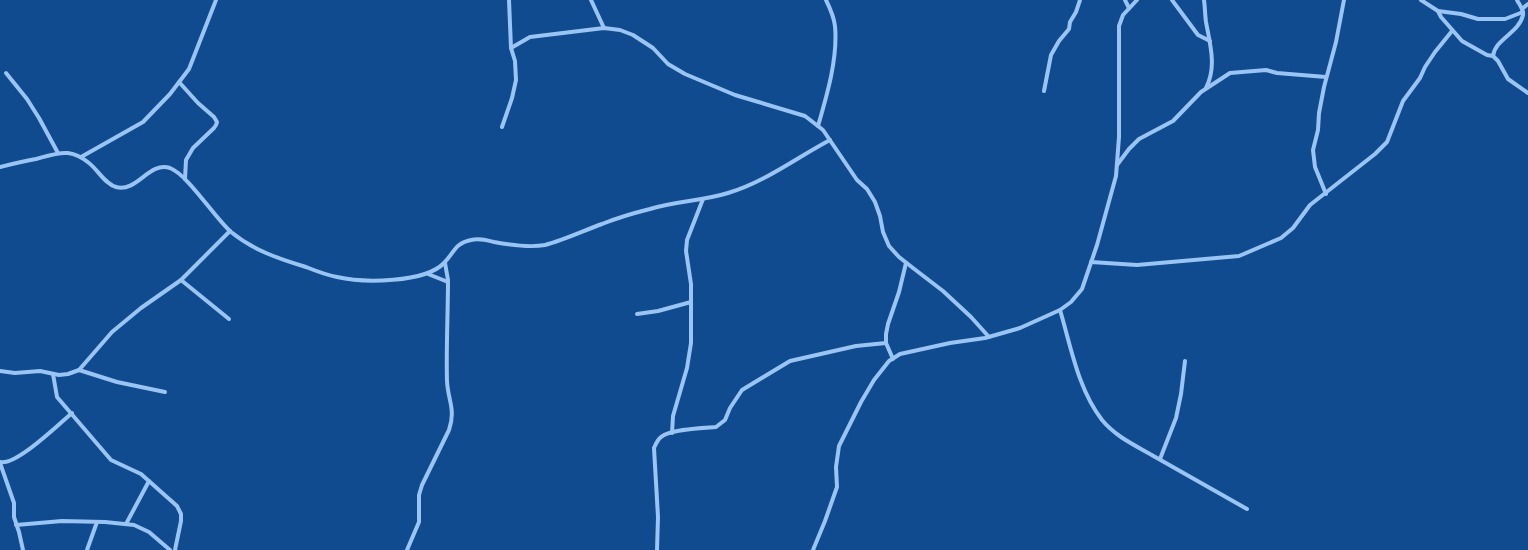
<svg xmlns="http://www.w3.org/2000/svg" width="1528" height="550" font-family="Mulish,sans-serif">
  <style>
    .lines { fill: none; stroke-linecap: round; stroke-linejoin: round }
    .minor { stroke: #99c4f3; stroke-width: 4 }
  </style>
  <rect width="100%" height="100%" fill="#104b8f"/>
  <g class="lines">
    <g class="minor">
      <path d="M 591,0 L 604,28"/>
      <path d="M 1125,0 L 1129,8"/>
      <path d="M 1172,0 L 1198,35 L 1210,41"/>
      <path d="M 1204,0 C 1205,7 1205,15 1206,22 C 1210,44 1217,67 1206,88"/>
      <path d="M 1421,0 L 1438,11 L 1461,14 L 1478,19 L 1505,19 L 1523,12"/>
      <path d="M 1522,9 L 1528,4"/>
      <path d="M 1438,11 L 1441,17 L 1462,41 L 1487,55 L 1493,56 L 1498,61 L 1508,79 L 1528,93"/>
      <path d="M 511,48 L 530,37 L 604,28 L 620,30 L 633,35 L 653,48 L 668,64 L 685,74 L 735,95 L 805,116 L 823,130 L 857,180 L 867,189 L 875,202 L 880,216 L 883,232 L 889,246 L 899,257 L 913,268 L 943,291 L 971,317 L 989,337"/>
      <path d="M 1493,56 C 1495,39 1519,33 1523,15 C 1524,10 1519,4 1517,0"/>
      <path d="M 6,73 L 27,99 L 39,118 L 58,153"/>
      <path d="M 179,82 L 198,103 L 214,117 L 217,122 L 216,125 L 214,128 L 193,148 L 186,160 L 185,179"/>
      <path d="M 1044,91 L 1051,55 L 1059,41 L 1069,29 L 1070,22 L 1076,12 L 1080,0"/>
      <path d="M 818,126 C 827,95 838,58 835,26 C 834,18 830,8 826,0"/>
      <path d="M 502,127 L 512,98 L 516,80 L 515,61 L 511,48 L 509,0"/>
      <path d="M 81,157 L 143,122 L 170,94 L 189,69 L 216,0"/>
      <path d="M 1117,165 L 1129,149 L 1139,139 L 1173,121 L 1201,92 L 1230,73 L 1266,70 L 1277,73 L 1326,77"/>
      <path d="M 0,167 C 12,164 24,161 36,159 C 47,156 58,152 68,153 C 76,154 83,158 89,163 C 98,170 105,184 116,187 C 137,193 149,161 170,168 C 188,175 214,217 231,232 C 253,250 279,259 306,267 C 316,271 326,275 337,277 C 363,283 425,283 444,263 C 454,253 455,243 471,240 C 479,238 486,240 494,242 C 510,245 529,248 545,245 C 564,240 583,231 602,224 C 617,218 634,213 650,209 C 675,201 702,201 728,193 C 765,182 796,158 830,140"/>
      <path d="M 1326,194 L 1315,167 L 1313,150 L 1318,130 L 1319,113 L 1324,87 L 1336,42 L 1344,0"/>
      <path d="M 1091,262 L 1137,265 L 1239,256 L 1281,238 L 1293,228 L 1310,205 L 1375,154 L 1387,142 L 1403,101 L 1420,78 L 1425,67 L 1435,52 L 1452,31"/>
      <path d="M 428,274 L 448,282"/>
      <path d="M 181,280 L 229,319"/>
      <path d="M 1060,310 C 1071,347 1078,389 1102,420 C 1117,438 1137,446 1157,458 C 1187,475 1217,492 1247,509"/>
      <path d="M 637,314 L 658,311 L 691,302"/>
      <path d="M 893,359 L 886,343 L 886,334 L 888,324 L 899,292 L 906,263"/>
      <path d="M 79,370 L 117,382 L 165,392"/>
      <path d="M 0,371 L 15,373 L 40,371 L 59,375 L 68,374 L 79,370 L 112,332 L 141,308 L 181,280 L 230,231"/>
      <path d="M 53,374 L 57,397 L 111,460 L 141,474 L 177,506 L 181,514 L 181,521 L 175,550"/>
      <path d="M 672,433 L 673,416 L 687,368 L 691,343 L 691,284 L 686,251 L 687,240 L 703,199"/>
      <path d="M 1160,459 L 1176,418 L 1181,394 L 1185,361"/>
      <path d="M 0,462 C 16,466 59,424 72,413"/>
      <path d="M 0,463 L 14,503 L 14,517 L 19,532 L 23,550"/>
      <path d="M 126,524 L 149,481"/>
      <path d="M 16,525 L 62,521 L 105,522 L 134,525 L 149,532 L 170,550"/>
      <path d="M 87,550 L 97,522"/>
      <path d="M 407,550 L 419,522 L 419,495 L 422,485 L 449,430 C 456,409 448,401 447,381 C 446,348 448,314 448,280 L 445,263"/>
      <path d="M 657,550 L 658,517 L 654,448 C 656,444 657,440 661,437 C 670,429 704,428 716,427 L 725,420 L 730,408 L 742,390 L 790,361 L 856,346 L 886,343"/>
      <path d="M 813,550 L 825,521 L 837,487 L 836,467 L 839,446 L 861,402 L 874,380 L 889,361 L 900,354 L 950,343 L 985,338 L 1020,328 L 1060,310 L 1071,302 L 1082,289 L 1097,245 L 1116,176 L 1119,137 L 1119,26 L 1123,15 L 1137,0"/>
    </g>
  </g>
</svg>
